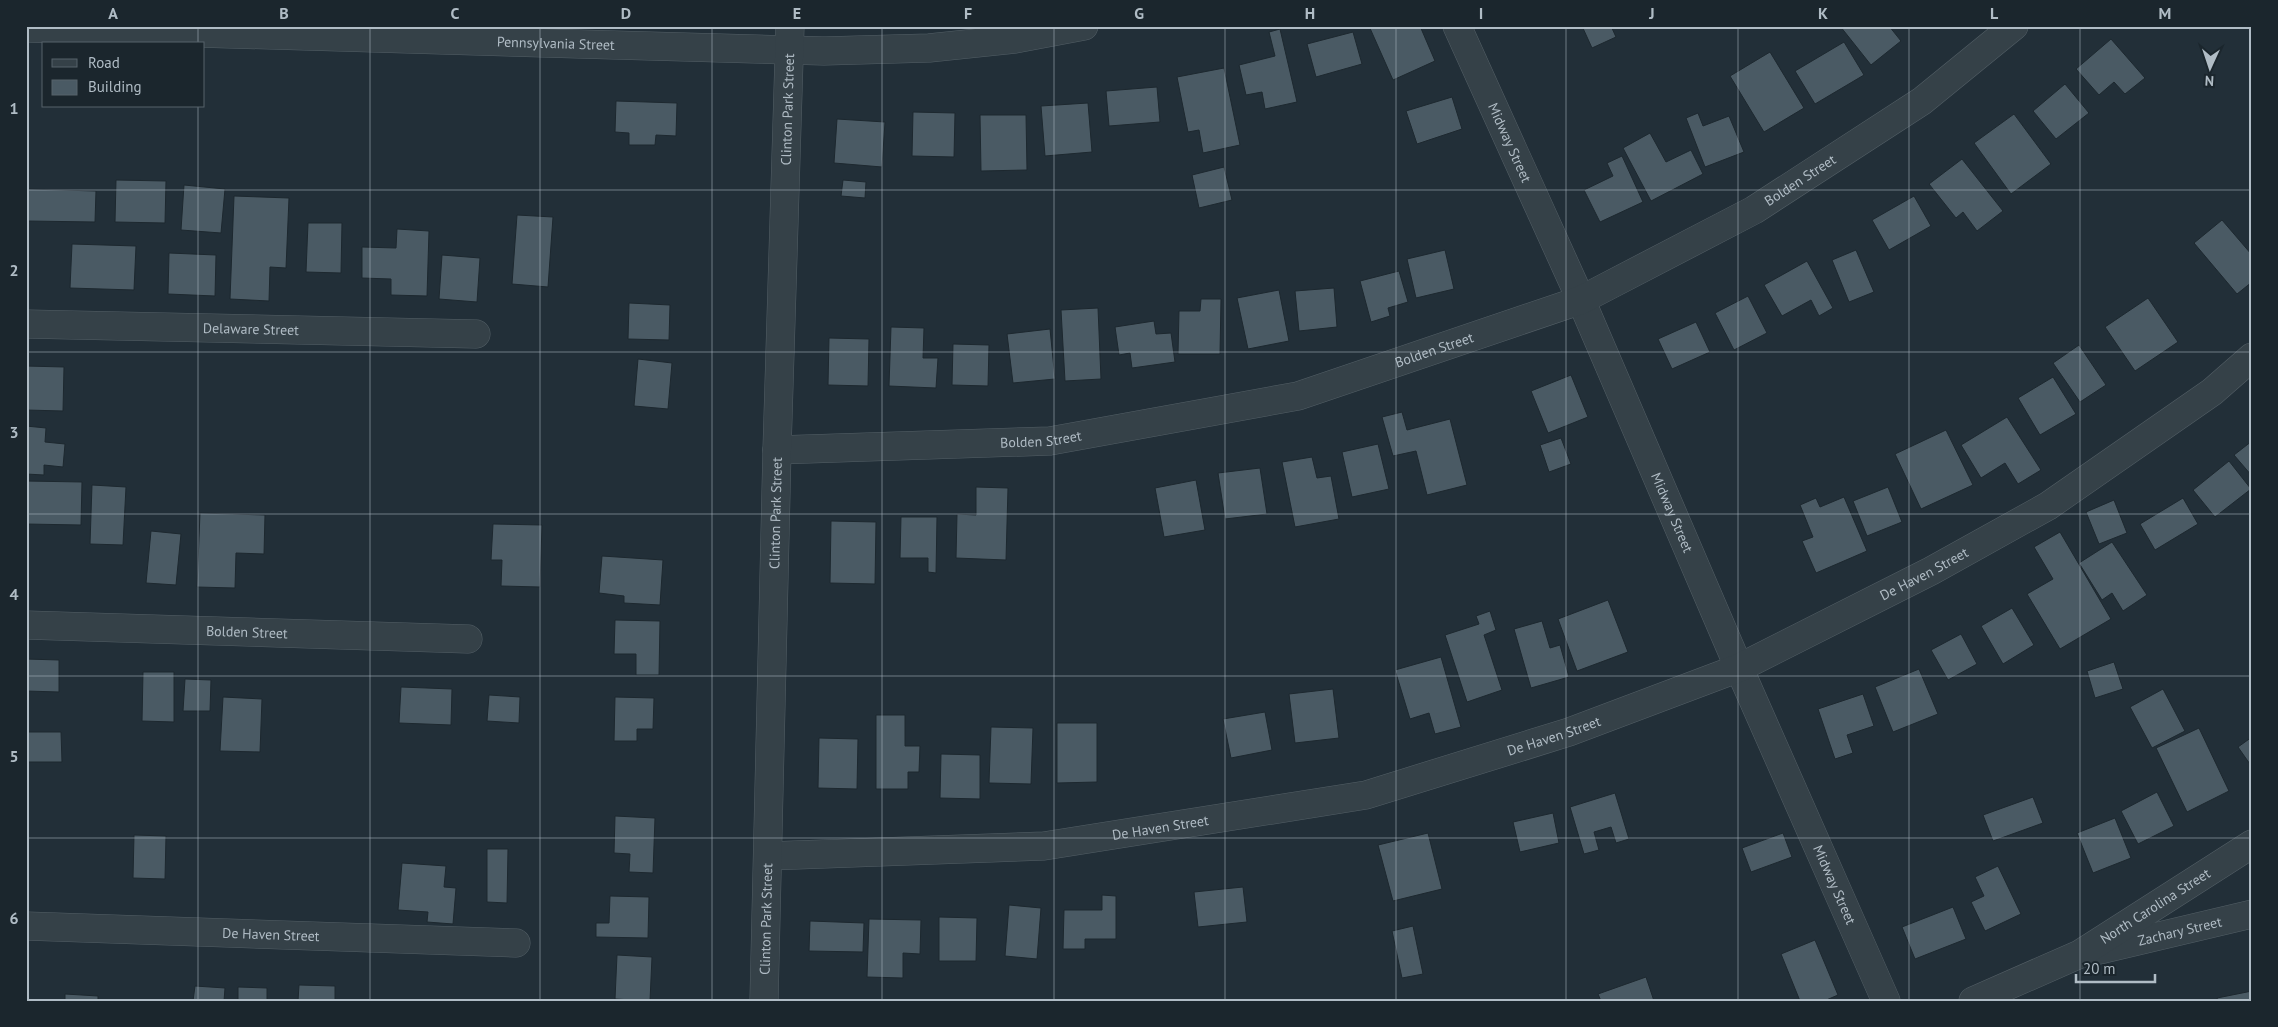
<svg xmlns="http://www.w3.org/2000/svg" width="2278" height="1027" font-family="'PT Sans',sans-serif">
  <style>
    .building { fill: #4a5a64; stroke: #1d282f }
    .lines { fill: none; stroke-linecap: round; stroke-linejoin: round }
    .minor-casing { stroke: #535f66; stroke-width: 29 }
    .minor { stroke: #354148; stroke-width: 28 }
    .grid { fill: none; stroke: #b0bcc5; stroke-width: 1; stroke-opacity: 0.55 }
    .labels { text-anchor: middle; stroke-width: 4; stroke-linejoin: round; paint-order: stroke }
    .street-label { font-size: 14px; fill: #b0bcc5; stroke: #1b262d }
    .neatline { fill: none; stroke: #b0bcc5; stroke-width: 2 }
    .grid-label { font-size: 16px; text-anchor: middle; font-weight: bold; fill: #b0bcc5 }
  </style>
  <rect width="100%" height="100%" fill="#222f38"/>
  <g class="building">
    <path d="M 1369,26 L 1420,26 L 1435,61 L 1393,80 Z"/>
    <path d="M 1582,26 L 1611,26 L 1616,37 L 1592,48 Z"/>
    <path d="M 1840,26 L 1889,26 L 1901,41 L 1871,65 Z"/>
    <path d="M 1280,29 L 1297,102 L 1265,109 L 1262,92 L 1246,95 L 1239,65 L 1275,56 L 1269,32 Z"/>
    <path d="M 1353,32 L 1362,64 L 1316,77 L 1307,44 Z"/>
    <path d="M 2111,39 L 2145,78 L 2125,94 L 2114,82 L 2099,95 L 2076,69 Z"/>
    <path d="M 1844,42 L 1864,75 L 1815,104 L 1795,71 Z"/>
    <path d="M 1770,52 L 1804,108 L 1764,132 L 1730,76 Z"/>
    <path d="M 1224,68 L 1240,145 L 1203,153 L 1199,130 L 1188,132 L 1177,77 Z"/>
    <path d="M 2065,84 L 2089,113 L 2056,139 L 2033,111 Z"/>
    <path d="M 1157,87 L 1160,122 L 1109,126 L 1106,91 Z"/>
    <path d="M 1452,97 L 1462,129 L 1417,144 L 1406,111 Z"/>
    <path d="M 616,101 L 677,103 L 676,136 L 656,135 L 655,145 L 629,145 L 629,133 L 615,132 Z"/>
    <path d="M 1088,103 L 1092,152 L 1045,156 L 1041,106 Z"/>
    <path d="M 913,112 L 955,113 L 954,157 L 912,156 Z"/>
    <path d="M 1698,113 L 1703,126 L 1729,116 L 1744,152 L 1705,167 L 1686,118 Z"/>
    <path d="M 2014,114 L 2051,164 L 2011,194 L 1974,143 Z"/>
    <path d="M 980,115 L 1026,115 L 1027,170 L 981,171 Z"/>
    <path d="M 837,119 L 885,122 L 882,167 L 834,163 Z"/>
    <path d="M 1650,133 L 1666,162 L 1691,150 L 1703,174 L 1651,201 L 1623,148 Z"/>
    <path d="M 1622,156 L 1643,202 L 1600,222 L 1584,190 L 1613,176 L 1607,163 Z"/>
    <path d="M 1962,159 L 2003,211 L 1977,231 L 1963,212 L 1956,218 L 1929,184 Z"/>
    <path d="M 1224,167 L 1232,200 L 1199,208 L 1192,175 Z"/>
    <path d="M 116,180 L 166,181 L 165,223 L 115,222 Z"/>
    <path d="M 843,180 L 866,182 L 865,198 L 841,196 Z"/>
    <path d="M 184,185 L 225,189 L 221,233 L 181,230 Z"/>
    <path d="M 28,189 L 96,191 L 95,222 L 27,221 Z"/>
    <path d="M 234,196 L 289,198 L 286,268 L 270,267 L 269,301 L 230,299 Z"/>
    <path d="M 1914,196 L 1931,226 L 1889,250 L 1872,220 Z"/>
    <path d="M 517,215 L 553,217 L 548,287 L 512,284 Z"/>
    <path d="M 2222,220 L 2252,255 L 2252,282 L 2237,294 L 2194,243 Z"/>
    <path d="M 308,223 L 342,223 L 341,273 L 306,272 Z"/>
    <path d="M 397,229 L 429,231 L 427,296 L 391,295 L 391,279 L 362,278 L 362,247 L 396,248 Z"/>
    <path d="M 72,244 L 136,246 L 134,290 L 70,288 Z"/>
    <path d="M 1445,250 L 1454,289 L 1416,298 L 1407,259 Z"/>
    <path d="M 1856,250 L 1874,292 L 1849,302 L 1832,260 Z"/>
    <path d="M 169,253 L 216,255 L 215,296 L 168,294 Z"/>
    <path d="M 442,255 L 480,258 L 477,302 L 439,299 Z"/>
    <path d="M 1807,261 L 1833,308 L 1819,316 L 1811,300 L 1782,316 L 1764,285 Z"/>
    <path d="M 1399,271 L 1408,302 L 1388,308 L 1390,316 L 1371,322 L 1360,281 Z"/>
    <path d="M 1334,288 L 1337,327 L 1299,331 L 1295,291 Z"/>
    <path d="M 1279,290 L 1289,341 L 1248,349 L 1237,298 Z"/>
    <path d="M 1748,296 L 1767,333 L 1734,350 L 1715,313 Z"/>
    <path d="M 2148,298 L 2178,342 L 2135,371 L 2105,327 Z"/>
    <path d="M 1201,299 L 1221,299 L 1220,354 L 1178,354 L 1179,311 L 1200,311 Z"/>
    <path d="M 629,303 L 670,305 L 669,340 L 628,339 Z"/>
    <path d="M 1098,308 L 1101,379 L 1065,381 L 1061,310 Z"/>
    <path d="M 1154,321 L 1156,334 L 1171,333 L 1175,362 L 1132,368 L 1130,353 L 1119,355 L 1115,327 Z"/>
    <path d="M 1696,322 L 1710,352 L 1672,369 L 1658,339 Z"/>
    <path d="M 891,327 L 924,328 L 923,358 L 938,358 L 936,388 L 889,386 Z"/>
    <path d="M 1050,329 L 1055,379 L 1013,383 L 1007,334 Z"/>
    <path d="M 829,338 L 869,339 L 868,386 L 828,385 Z"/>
    <path d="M 953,344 L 989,345 L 988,386 L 952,385 Z"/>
    <path d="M 2079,345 L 2106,385 L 2080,402 L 2053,363 Z"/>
    <path d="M 638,359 L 672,363 L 668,409 L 634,406 Z"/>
    <path d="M 26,366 L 64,367 L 63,411 L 26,410 Z"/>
    <path d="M 1571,375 L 1588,417 L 1548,433 L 1531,391 Z"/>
    <path d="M 2053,377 L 2076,414 L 2040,435 L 2018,398 Z"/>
    <path d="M 1402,412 L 1407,430 L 1450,419 L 1467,485 L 1427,495 L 1416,451 L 1393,456 L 1382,417 Z"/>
    <path d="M 2007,417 L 2041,470 L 2018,484 L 2005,463 L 1981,478 L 1961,445 Z"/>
    <path d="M 26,426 L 46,428 L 45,442 L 65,444 L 63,467 L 44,465 L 44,475 L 26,474 Z"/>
    <path d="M 1946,430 L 1973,485 L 1921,509 L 1895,454 Z"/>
    <path d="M 1561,438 L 1571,464 L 1549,472 L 1540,445 Z"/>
    <path d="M 2252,441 L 2252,476 L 2234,455 Z"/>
    <path d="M 1378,444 L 1389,489 L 1352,497 L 1342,452 Z"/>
    <path d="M 1312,457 L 1317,478 L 1331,476 L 1339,519 L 1295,527 L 1282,462 Z"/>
    <path d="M 2229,461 L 2251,489 L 2215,517 L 2193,490 Z"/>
    <path d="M 1260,468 L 1267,514 L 1225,519 L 1218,473 Z"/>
    <path d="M 1196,480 L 1205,530 L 1164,537 L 1155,488 Z"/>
    <path d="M 26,481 L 82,482 L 81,525 L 26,524 Z"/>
    <path d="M 92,485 L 126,487 L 123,545 L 90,544 Z"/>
    <path d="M 976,487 L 1008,488 L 1006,560 L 956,558 L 957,514 L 976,515 Z"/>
    <path d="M 1888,487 L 1902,522 L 1867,536 L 1853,501 Z"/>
    <path d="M 1844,497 L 1867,551 L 1816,573 L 1802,541 L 1813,537 L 1800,505 L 1816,498 L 1820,507 Z"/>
    <path d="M 2183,498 L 2198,524 L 2155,550 L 2140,524 Z"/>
    <path d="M 2114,500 L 2127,533 L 2099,544 L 2086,512 Z"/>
    <path d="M 200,513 L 265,515 L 264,554 L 236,553 L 235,588 L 197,587 Z"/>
    <path d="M 901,517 L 937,517 L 936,573 L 928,572 L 928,558 L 900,558 Z"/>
    <path d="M 831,521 L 876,522 L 875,584 L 830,583 Z"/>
    <path d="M 493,524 L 542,525 L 540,587 L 501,586 L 502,560 L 491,560 Z"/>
    <path d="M 151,531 L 181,534 L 176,585 L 146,583 Z"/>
    <path d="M 2060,532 L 2111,619 L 2060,649 L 2027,594 L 2053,579 L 2034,547 Z"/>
    <path d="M 2112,542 L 2147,595 L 2123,611 L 2112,593 L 2102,600 L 2079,563 Z"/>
    <path d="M 602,556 L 663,560 L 660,605 L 624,603 L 624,596 L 599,593 Z"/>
    <path d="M 1608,600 L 1628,652 L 1577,671 L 1558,619 Z"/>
    <path d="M 2012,608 L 2034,645 L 2003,664 L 1981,626 Z"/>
    <path d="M 1490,611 L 1496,630 L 1484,635 L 1502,690 L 1467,702 L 1445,635 L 1479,624 L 1476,616 Z"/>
    <path d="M 615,620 L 660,621 L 659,675 L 636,675 L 636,654 L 614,654 Z"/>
    <path d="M 1542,621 L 1550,648 L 1560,645 L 1569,677 L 1531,688 L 1514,629 Z"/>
    <path d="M 1961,634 L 1977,664 L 1948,680 L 1931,650 Z"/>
    <path d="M 1441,657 L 1461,727 L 1435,734 L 1429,713 L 1410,719 L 1395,670 Z"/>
    <path d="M 26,659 L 59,660 L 59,692 L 26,691 Z"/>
    <path d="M 2114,662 L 2123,689 L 2095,698 L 2087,671 Z"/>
    <path d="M 1919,669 L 1938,714 L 1893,732 L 1875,687 Z"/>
    <path d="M 143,672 L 174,672 L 174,722 L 142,721 Z"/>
    <path d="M 185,679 L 211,680 L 210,711 L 183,711 Z"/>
    <path d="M 401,687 L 452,689 L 451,725 L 399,723 Z"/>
    <path d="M 1333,689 L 1339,738 L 1295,743 L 1289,694 Z"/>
    <path d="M 2163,689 L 2185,731 L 2152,748 L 2130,707 Z"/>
    <path d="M 1863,694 L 1874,726 L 1847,735 L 1853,753 L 1835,759 L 1818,709 Z"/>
    <path d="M 489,695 L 520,697 L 519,723 L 487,721 Z"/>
    <path d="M 223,697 L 262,699 L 260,752 L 220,751 Z"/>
    <path d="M 615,697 L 654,698 L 653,729 L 637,729 L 637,741 L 614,741 Z"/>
    <path d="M 1265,712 L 1272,750 L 1231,758 L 1223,719 Z"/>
    <path d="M 876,715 L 905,715 L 905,746 L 920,746 L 919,772 L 908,772 L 908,789 L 876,789 Z"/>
    <path d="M 1057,723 L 1097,723 L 1097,782 L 1057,783 Z"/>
    <path d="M 991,727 L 1033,728 L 1031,784 L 989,783 Z"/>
    <path d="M 2199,728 L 2229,791 L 2187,812 L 2156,748 Z"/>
    <path d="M 26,732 L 61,732 L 62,762 L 26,762 Z"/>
    <path d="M 2252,737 L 2252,767 L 2238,747 Z"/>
    <path d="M 819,738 L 858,739 L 857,789 L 818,788 Z"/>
    <path d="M 941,754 L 980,755 L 980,799 L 940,798 Z"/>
    <path d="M 2157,792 L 2174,826 L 2138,844 L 2121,811 Z"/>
    <path d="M 1615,793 L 1629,839 L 1616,843 L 1611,827 L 1594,832 L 1599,850 L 1584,854 L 1570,807 Z"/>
    <path d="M 2033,797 L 2043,823 L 1993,841 L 1983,815 Z"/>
    <path d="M 1553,813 L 1559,843 L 1520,852 L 1513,822 Z"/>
    <path d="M 615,816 L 655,818 L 653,873 L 629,872 L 630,854 L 614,853 Z"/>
    <path d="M 2115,818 L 2131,858 L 2093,873 L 2077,833 Z"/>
    <path d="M 1428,833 L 1442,889 L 1393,901 L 1378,845 Z"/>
    <path d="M 1783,833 L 1792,857 L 1751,872 L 1742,848 Z"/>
    <path d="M 134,835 L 166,836 L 165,879 L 133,878 Z"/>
    <path d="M 487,849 L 508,849 L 507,903 L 487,902 Z"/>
    <path d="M 402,863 L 446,866 L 444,887 L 456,888 L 453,924 L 427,922 L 428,912 L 398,910 Z"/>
    <path d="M 1998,866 L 2021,914 L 1985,931 L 1971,902 L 1984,896 L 1975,877 Z"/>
    <path d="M 1243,887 L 1247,922 L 1198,927 L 1194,892 Z"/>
    <path d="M 1102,895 L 1116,896 L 1116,939 L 1085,939 L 1085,949 L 1063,949 L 1064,910 L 1102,910 Z"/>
    <path d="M 610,896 L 649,897 L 648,938 L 596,937 L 596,923 L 609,923 Z"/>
    <path d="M 1009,905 L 1041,908 L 1037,959 L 1005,956 Z"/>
    <path d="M 1953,907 L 1966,939 L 1915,959 L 1902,927 Z"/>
    <path d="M 939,917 L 977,918 L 976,961 L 939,961 Z"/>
    <path d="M 869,919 L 921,920 L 920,954 L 903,953 L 903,978 L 867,977 Z"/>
    <path d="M 810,921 L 864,923 L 863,952 L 809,951 Z"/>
    <path d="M 1413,926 L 1423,974 L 1402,978 L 1392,931 Z"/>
    <path d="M 1815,940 L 1838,995 L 1824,1001 L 1800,1001 L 1781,954 Z"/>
    <path d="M 617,955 L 652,957 L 650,1001 L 615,999 Z"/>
    <path d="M 1646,977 L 1654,1001 L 1601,1001 L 1598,994 Z"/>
    <path d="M 299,985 L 335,986 L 335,1000 L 354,1001 L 298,1001 Z"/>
    <path d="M 195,986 L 225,988 L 224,1001 L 193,1001 Z"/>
    <path d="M 238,987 L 267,988 L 267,1001 L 238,1001 Z"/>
    <path d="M 2252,991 L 2252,1001 L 2218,1001 L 2217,998 Z"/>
    <path d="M 65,994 L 98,996 L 98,1001 L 65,1001 Z"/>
  </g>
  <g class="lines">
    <g class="minor-casing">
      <g id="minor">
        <path id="s1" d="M 1457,26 L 1581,300 L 1739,668 L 1886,1001"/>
        <path id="s2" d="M 26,28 L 824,51 L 929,48 L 1015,39 L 1084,26"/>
        <path id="s3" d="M 26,324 L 476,334"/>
        <path id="s4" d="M 777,450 L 1050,441 L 1298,396 L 1581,300 L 1754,210 L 1922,101 L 2014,26"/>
        <path id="s5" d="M 26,625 L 468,639"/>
        <path id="s6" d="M 768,856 L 1044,846 L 1366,795 L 1569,732 L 1739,668 L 1931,571 L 2048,506 L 2212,392 L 2252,357"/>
        <path id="s7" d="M 26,926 L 516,943"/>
        <path id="s8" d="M 2100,950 L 2252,914"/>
        <path id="s9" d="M 764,1001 L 777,450 L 790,26"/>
        <path id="s10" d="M 1973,1001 L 2080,954 L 2252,844"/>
      </g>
    </g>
    <use href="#minor" class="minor"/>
  </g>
  <path class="grid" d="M 198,26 L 198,44M 370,26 L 370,1001M 540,26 L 540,1001M 712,26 L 712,1001M 882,26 L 882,1001M 1054,26 L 1054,1001M 1225,26 L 1225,1001M 1396,26 L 1396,1001M 1566,26 L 1566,1001M 1738,26 L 1738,1001M 1909,26 L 1909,1001M 2080,26 L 2080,1001M 198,106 L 198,1001M 26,190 L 2252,190M 26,352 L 2252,352M 26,514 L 2252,514M 26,676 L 2252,676M 26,838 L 2252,838"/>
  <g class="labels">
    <g class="street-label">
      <text dy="5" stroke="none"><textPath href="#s2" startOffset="530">Pennsylvania Street</textPath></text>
      <text dy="5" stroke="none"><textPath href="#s9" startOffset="892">Clinton Park Street</textPath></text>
      <text dy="5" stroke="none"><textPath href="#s1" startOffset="128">Midway Street</textPath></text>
      <text dy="5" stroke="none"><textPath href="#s4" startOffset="1074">Bolden Street</textPath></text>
      <text dy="5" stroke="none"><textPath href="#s3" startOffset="225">Delaware Street</textPath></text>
      <text dy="5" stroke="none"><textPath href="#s4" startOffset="669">Bolden Street</textPath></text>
      <text dy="5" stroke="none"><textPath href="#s4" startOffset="264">Bolden Street</textPath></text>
      <text dy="5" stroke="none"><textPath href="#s9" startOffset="488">Clinton Park Street</textPath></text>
      <text dy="5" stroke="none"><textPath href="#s1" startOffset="532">Midway Street</textPath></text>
      <text dy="5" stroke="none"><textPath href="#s6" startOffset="1204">De Haven Street</textPath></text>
      <text dy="5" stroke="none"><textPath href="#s5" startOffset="221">Bolden Street</textPath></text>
      <text dy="5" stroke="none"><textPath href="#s6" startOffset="799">De Haven Street</textPath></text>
      <text dy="5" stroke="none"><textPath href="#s6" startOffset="394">De Haven Street</textPath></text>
      <text dy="5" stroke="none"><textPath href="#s1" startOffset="938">Midway Street</textPath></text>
      <text dy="5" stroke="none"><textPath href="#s10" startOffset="206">North Carolina Street</textPath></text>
      <text dy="5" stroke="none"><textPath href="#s9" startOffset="82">Clinton Park Street</textPath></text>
      <text dy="5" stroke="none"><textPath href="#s8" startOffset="82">Zachary Street</textPath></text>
      <text dy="5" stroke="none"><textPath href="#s7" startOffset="245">De Haven Street</textPath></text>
    </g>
  </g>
  <rect width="2278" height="1027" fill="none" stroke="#1b262d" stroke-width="55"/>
  <rect x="42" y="42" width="162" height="65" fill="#1b262d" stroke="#57626a"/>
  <rect x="52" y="59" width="25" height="8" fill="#354148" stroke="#57626a"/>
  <text x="88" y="68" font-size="15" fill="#b0bcc5">Road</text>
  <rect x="52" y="80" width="25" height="15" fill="#4a5a64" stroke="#57626a"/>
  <text x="88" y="92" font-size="15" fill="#b0bcc5">Building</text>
  <g transform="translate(2210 68) rotate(183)" stroke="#1b262d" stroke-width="4" paint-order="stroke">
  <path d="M0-4L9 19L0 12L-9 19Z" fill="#b0bcc5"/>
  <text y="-8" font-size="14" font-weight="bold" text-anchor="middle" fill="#b0bcc5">N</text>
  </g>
  <path d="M2076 974v8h79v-8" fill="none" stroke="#b0bcc5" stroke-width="2.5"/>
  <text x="2083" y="974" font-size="15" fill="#b0bcc5" stroke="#1b262d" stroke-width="4" paint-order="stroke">20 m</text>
  <rect x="28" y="28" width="2222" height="972" class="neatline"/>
  <g class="grid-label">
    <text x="113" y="19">A</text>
    <text x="284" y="19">B</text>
    <text x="455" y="19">C</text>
    <text x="626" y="19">D</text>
    <text x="797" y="19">E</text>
    <text x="968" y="19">F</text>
    <text x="1139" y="19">G</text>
    <text x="1310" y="19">H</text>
    <text x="1481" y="19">I</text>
    <text x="1652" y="19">J</text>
    <text x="1823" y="19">K</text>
    <text x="1994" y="19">L</text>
    <text x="2165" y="19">M</text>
    <text x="14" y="114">1</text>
    <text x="14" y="276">2</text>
    <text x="14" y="438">3</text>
    <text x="14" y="600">4</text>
    <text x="14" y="762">5</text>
    <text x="14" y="924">6</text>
  </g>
</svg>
